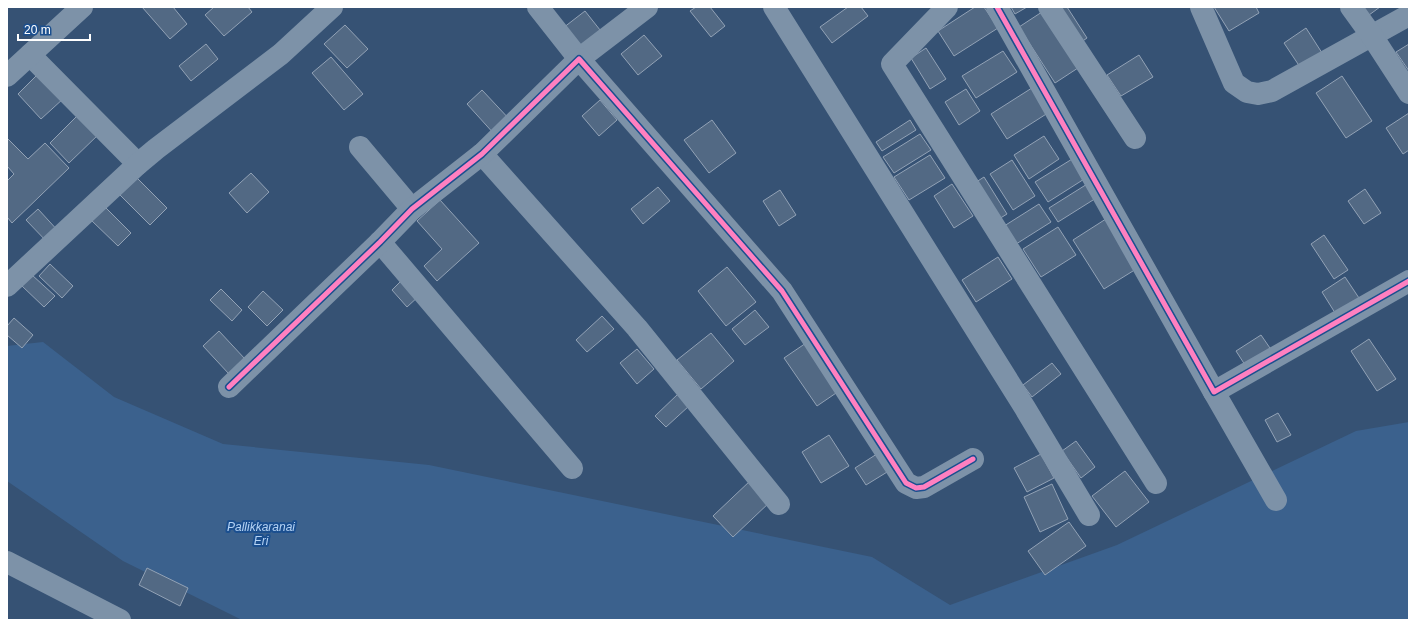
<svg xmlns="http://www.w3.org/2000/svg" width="1416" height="627" font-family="Arial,sans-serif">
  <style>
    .water { fill: #3b618d }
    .building { fill: #526984; stroke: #92a2b6 }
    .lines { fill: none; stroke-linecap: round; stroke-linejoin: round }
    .minor { stroke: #7d92a8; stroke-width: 22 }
    .cycleway-casing { stroke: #1b4f8f; stroke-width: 8 }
    .cycleway { stroke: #ff80c0; stroke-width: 5 }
    .labels { text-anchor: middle; stroke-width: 4; stroke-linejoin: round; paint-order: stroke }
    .water-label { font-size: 12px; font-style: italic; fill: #b5d3f5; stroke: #1b4f8f }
  </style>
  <rect width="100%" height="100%" fill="#365274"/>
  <path class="water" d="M 43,342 L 114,397 L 223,444 L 429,465 L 872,557 L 950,605 L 1117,545 L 1356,431 L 1409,422 L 1409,620 L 242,620 L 123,561 L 7,481 L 7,346 Z"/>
  <g class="building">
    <path d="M 142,7 L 173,7 L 187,24 L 170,39 Z"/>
    <path d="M 214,7 L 248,7 L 252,12 L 224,36 L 205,15 Z"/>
    <path d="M 696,7 L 710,7 L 725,26 L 711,37 L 690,11 Z"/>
    <path d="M 848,7 L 861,7 L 868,16 L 832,43 L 820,27 Z"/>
    <path d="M 975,7 L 984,7 L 998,28 L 954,56 L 938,31 Z"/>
    <path d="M 1011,7 L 1027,7 L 1015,14 Z"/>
    <path d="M 1053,7 L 1067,7 L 1087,38 L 1077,45 Z"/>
    <path d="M 1214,7 L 1256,7 L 1259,13 L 1229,31 Z"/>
    <path d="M 1363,7 L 1380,7 L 1369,15 Z"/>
    <path d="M 1045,10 L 1081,66 L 1055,83 L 1019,27 Z"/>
    <path d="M 585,11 L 604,35 L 582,52 L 563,28 Z"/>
    <path d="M 345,25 L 368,49 L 347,68 L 324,44 Z"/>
    <path d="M 1306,28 L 1324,56 L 1302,70 L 1284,43 Z"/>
    <path d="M 644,35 L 662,56 L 638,75 L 621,54 Z"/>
    <path d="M 206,44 L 218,59 L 191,81 L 179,66 Z"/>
    <path d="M 1409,44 L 1409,71 L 1396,52 Z"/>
    <path d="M 926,48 L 946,79 L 930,89 L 911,58 Z"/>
    <path d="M 1003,51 L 1017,72 L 976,98 L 962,76 Z"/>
    <path d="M 1139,55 L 1153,77 L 1121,96 L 1107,75 Z"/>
    <path d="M 331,57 L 363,94 L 344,110 L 312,73 Z"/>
    <path d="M 40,72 L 64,98 L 41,119 L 18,94 Z"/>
    <path d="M 1342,76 L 1372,121 L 1346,138 L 1316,93 Z"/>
    <path d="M 1035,86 L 1051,111 L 1007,139 L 991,114 Z"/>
    <path d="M 966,89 L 980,111 L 959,125 L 945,102 Z"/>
    <path d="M 482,90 L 512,122 L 496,136 L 467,104 Z"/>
    <path d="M 600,100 L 617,120 L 599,136 L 582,116 Z"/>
    <path d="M 80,113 L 99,134 L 69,163 L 50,143 Z"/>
    <path d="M 1409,113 L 1409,150 L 1403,154 L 1386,128 Z"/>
    <path d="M 712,120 L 736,153 L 709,173 L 684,140 Z"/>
    <path d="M 910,120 L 916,130 L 882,151 L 876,142 Z"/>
    <path d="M 920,134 L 931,150 L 894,173 L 883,157 Z"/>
    <path d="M 1044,136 L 1059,159 L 1029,179 L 1014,155 Z"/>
    <path d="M 7,138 L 28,159 L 45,143 L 69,168 L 12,223 L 7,217 L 7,181 L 14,174 L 7,166 Z"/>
    <path d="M 930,155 L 945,178 L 909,200 L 894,177 Z"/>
    <path d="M 1077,156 L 1089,176 L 1048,202 L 1035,182 Z"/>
    <path d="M 1012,160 L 1035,196 L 1013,210 L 990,174 Z"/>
    <path d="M 251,173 L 269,192 L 247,213 L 229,193 Z"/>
    <path d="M 984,177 L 1007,214 L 994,222 L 970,186 Z"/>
    <path d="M 137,178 L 167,208 L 150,225 L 120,195 Z"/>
    <path d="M 1092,181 L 1101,195 L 1058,222 L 1049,208 Z"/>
    <path d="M 952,184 L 973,216 L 954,228 L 934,196 Z"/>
    <path d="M 658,187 L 670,201 L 643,224 L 631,209 Z"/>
    <path d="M 1365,189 L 1381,213 L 1364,224 L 1348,201 Z"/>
    <path d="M 780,190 L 796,215 L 779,226 L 763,201 Z"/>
    <path d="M 440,200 L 479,243 L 437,281 L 424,266 L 442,249 L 417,221 Z"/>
    <path d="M 1039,204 L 1051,222 L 1013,246 L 1001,228 Z"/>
    <path d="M 105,207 L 131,233 L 118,246 L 91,220 Z"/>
    <path d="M 38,209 L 60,233 L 49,244 L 26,220 Z"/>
    <path d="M 1109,217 L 1141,266 L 1104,289 L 1073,240 Z"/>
    <path d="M 1058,227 L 1076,255 L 1041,277 L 1023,249 Z"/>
    <path d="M 1324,235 L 1348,270 L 1334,279 L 1311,244 Z"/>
    <path d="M 998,257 L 1012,279 L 976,302 L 962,280 Z"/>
    <path d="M 50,264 L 73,286 L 62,298 L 39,276 Z"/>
    <path d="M 727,267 L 756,302 L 726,326 L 698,291 Z"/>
    <path d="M 32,275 L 55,296 L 44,307 L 22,286 Z"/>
    <path d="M 1345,277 L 1361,301 L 1337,316 L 1322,292 Z"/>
    <path d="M 404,278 L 420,295 L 407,307 L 392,290 Z"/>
    <path d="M 221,289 L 242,310 L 232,321 L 210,300 Z"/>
    <path d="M 263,291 L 283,310 L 267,326 L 248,307 Z"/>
    <path d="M 755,310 L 769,327 L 745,345 L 732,329 Z"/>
    <path d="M 602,316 L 614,329 L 587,352 L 576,340 Z"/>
    <path d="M 14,318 L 33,335 L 22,348 L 7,335 L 7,326 Z"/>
    <path d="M 219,331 L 245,359 L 229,374 L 203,346 Z"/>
    <path d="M 711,333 L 734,361 L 701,389 L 677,360 Z"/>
    <path d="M 1261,335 L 1272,351 L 1247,368 L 1236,351 Z"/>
    <path d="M 1369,339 L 1396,379 L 1377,391 L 1351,351 Z"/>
    <path d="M 809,341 L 842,389 L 817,406 L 784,358 Z"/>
    <path d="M 637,349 L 654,369 L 637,384 L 620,363 Z"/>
    <path d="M 1052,363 L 1061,374 L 1032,397 L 1023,385 Z"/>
    <path d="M 678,394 L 689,406 L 666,427 L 655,416 Z"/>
    <path d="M 1278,413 L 1291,435 L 1277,442 L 1265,420 Z"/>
    <path d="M 829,435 L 849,466 L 821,483 L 802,452 Z"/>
    <path d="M 1076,441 L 1095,467 L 1081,478 L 1062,451 Z"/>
    <path d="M 880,452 L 892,469 L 866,485 L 855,468 Z"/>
    <path d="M 1041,454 L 1054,478 L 1027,492 L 1014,468 Z"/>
    <path d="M 1125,471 L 1149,502 L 1116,527 L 1092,496 Z"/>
    <path d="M 751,480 L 771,501 L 733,537 L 713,516 Z"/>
    <path d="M 1052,484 L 1068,519 L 1040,532 L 1024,497 Z"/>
    <path d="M 1069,522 L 1086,546 L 1045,575 L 1028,551 Z"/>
    <path d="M 147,568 L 188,588 L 180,606 L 139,585 Z"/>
  </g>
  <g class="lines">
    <g class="minor">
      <path d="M 538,7 L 579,59 L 647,7"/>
      <path d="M 774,7 L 1025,408 L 1089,515"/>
      <path d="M 947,7 L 892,64 L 1156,483"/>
      <path d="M 997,7 L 1214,392 L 1409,281"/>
      <path d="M 1049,7 L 1135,138"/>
      <path d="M 1201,7 L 1234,83 L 1247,92 L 1258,94 L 1272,91 L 1409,15"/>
      <path d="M 1351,7 L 1372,36 L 1409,93"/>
      <path d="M 30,55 L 138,164"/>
      <path d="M 7,76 L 82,7"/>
      <path d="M 360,147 L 412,209"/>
      <path d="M 482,154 L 637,328 L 779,504"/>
      <path d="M 380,242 L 572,468"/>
      <path d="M 7,286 L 138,164 L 156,149 L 281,54 L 332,7"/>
      <path d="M 229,387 L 380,242 L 412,209 L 482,154 L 579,59 L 782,291 L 906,483 L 916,488 L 924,487 L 973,459"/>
      <path d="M 1214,392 L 1276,500"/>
      <path d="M 7,562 L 120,620"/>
    </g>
    <g class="cycleway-casing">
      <g id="cycleway">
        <path d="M 997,7 L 1214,392 L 1409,281"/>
        <path d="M 229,387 L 380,242 L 412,209 L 482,154 L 579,59 L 782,291 L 906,483 L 916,488 L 924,487 L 973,459"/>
      </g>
    </g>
    <use href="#cycleway" class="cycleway"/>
  </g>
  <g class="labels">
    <g class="water-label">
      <text x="261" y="531">Pallikkaranai<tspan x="261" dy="14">Eri</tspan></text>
    </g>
  </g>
  <rect width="1416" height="627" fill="none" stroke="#ffffff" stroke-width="16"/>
  <path d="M18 34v6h72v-6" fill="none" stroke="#ffffff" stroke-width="2"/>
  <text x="24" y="34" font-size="12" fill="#ffffff" stroke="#1b4f8f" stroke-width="3" paint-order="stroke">20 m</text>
</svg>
